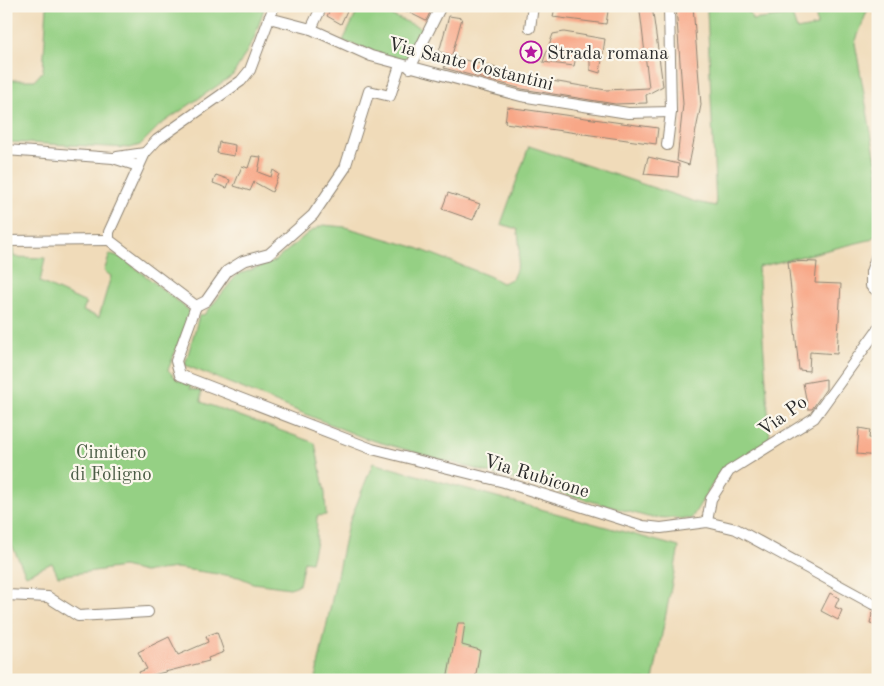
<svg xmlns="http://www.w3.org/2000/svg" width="884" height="686" font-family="'Old Standard TT',serif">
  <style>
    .green { fill: #95d084; stroke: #607e58 }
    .building { fill: #f8a787 }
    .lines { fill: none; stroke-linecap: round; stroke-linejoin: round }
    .minor-casing { stroke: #8e8372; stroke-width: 12 }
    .minor { stroke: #fff; stroke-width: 10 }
    .labels { text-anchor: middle; stroke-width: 4.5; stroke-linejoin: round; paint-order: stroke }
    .poi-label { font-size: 19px; fill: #2b2b2b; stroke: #fbf7ec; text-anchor: start }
    .street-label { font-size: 19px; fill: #2b2b2b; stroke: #fbf7ec }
    .park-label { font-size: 19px; fill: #4b5d46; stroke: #fbf7ec }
  </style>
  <rect width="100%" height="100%" fill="#fbf7ec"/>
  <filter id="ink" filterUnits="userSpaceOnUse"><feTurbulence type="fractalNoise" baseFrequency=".02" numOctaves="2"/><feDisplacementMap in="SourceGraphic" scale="10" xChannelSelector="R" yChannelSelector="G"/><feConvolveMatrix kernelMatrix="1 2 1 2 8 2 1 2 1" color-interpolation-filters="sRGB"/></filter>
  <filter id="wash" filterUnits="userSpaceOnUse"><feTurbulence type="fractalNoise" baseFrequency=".0096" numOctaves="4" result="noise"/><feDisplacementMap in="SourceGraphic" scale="20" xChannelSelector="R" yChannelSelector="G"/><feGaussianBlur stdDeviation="1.12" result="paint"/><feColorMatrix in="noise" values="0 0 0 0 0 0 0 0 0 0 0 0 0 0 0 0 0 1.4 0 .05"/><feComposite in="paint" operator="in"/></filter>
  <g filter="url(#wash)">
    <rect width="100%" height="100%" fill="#f0dbb9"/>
    <g class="green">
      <path d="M 47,6 L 264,9 L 254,39 L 233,75 L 160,125 L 140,145 L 130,148 L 6,142 L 6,80 L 35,80 L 43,71 Z"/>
      <path d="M 360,6 L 369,6 L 426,30 L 412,56 L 400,60 L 343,41 Z"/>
      <path d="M 815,6 L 869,6 L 855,43 L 878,172 L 878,234 L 869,240 L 758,267 L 770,439 L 721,470 L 691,519 L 648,517 L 364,438 L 185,365 L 199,316 L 205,314 L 237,275 L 275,261 L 308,233 L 323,225 L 345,227 L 414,247 L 489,276 L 502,283 L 512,279 C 521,261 521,247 517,229 L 501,224 L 529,146 L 696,202 L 716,206 L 707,10 L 721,7 L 750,12 L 752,20 L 792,15 L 797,30 L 817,26 Z"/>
      <path d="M 6,244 L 12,244 L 14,257 L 45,258 L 40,282 L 86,303 L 83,311 L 99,317 L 111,276 L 104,271 L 110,254 L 122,257 L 191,312 L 168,370 L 178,380 L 191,383 L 190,389 L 201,391 L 201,402 L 315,443 L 325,493 L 326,515 L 317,516 L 316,542 L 311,562 L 304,561 L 299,585 L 290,588 L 253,583 L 239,577 L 176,568 L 144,572 L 123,567 L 58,576 L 52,563 L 26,575 L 6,533 Z"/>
      <path d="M 373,463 L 679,547 L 653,680 L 315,680 L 347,528 Z"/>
    </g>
    <g id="blocks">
      <g class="building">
        <path d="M 332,6 L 349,6 L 341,24 L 327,16 Z"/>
        <path d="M 396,6 L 433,6 L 426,21 Z"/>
        <path d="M 555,6 L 608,11 L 606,24 L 553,17 Z"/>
        <path d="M 647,6 L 652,6 L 663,86 L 646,95 L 647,103 L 615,104 L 522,89 L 444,68 L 449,56 L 540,79 L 606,90 L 649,88 L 640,11 Z"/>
        <path d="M 676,6 L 693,6 L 701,105 L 689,165 L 677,161 L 683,104 Z"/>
        <path d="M 449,16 L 462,18 L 452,55 L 439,52 Z"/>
        <path d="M 564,32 L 605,39 L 600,73 L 590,70 L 590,59 L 576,57 L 574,66 L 543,62 L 553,34 Z"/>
        <path d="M 507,107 L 658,128 L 656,144 L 505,123 Z"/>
        <path d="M 219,142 L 235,145 L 234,156 L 217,153 Z"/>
        <path d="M 252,156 L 261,157 L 258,172 L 271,177 L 273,170 L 279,174 L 272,192 L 254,182 L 250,191 L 234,186 L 242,166 L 248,168 Z"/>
        <path d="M 648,157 L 679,164 L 678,177 L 644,174 Z"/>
        <path d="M 216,175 L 230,180 L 227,188 L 213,183 Z"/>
        <path d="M 448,193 L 480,204 L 473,220 L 442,209 Z"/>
        <path d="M 788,261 L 817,262 L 815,283 L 841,284 L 837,354 L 810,352 L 809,371 L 799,370 Z"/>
        <path d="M 826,379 L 826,389 L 812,409 L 808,409 L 803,383 Z"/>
        <path d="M 859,428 L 870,430 L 869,438 L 878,439 L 878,456 L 857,454 Z"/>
        <path d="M 830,593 L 839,598 L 835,607 L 842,610 L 838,620 L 821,611 Z"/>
        <path d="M 873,611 L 878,611 L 878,625 L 870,623 Z"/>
        <path d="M 458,623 L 465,623 L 462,645 L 480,650 L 475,680 L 447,680 Z"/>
        <path d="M 217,632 L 224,652 L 208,658 L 209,661 L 141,678 L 139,672 L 147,669 L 138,652 L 169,637 L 178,655 L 208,642 L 206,636 Z"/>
      </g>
    </g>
  </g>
  <g filter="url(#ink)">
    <use href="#blocks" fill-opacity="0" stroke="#8e8372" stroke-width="1"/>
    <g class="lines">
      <g class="minor-casing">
        <g id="minor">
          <path d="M 274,6 L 250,70 L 241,81 L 157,140 L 145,153 L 109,232 L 109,240 L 196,306 L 176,361 L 180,375 L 372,449 L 504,482 L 643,526 L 661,528 L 707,522 L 736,529 L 873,604 L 878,604"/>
          <path d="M 269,18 L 311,29 L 371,56 L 521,96 L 628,113 L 671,112"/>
          <path d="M 530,28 L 533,6"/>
          <path d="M 311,29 L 322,6"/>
          <path d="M 410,68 L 441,6"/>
          <path d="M 667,145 L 671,112 L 669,6"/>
          <path d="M 6,150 L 113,158 L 138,166"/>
          <path d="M 117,157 L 145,153"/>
          <path d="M 6,241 L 109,240"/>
          <path d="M 878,252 L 871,272 L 871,286 L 878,292"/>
          <path d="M 196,306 L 206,301 L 227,271 L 243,261 L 269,254 L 313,215 L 345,168 L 369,91 L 390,96 L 400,65"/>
          <path d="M 707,522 L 711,499 L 729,471 L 814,418 L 878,329"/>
          <path d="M 6,595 L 48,597 L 78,616 L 148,612"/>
        </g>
      </g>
      <use href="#minor" class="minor"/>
    </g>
  </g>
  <defs>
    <g id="sight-ring" transform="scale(1.125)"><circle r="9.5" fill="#fbf7ec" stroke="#b5179e" stroke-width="1.5"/><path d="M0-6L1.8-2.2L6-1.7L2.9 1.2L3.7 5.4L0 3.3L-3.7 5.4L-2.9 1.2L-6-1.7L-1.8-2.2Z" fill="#b5179e"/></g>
  </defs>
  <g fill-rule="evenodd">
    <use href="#sight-ring" x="531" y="52"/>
  </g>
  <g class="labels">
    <g class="poi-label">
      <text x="547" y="59">Strada romana</text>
    </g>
    <g class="street-label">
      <text transform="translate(471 63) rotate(14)" y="7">Via Sante Costantini</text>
      <text transform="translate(782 415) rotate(-36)" y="7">Via Po</text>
      <text transform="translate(537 475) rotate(17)" y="7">Via Rubicone</text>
    </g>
    <g class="park-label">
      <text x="111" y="458">Cimitero<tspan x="111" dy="22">di Foligno</tspan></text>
    </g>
  </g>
  <rect width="884" height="686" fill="none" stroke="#fbf7ec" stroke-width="25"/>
</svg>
